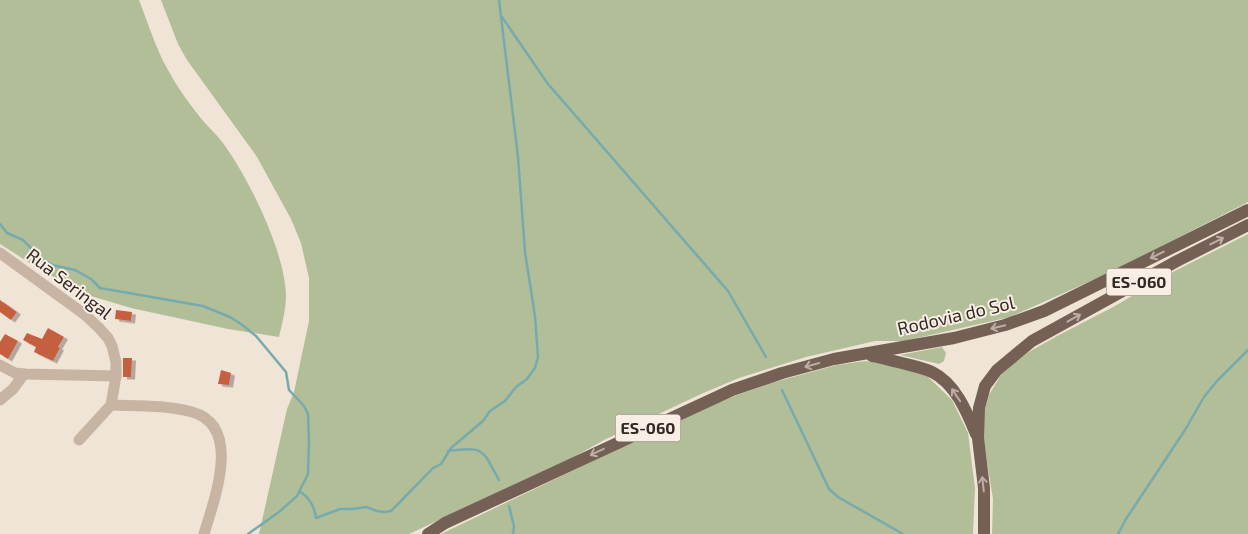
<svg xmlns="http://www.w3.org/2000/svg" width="1248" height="534" font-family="'Exo 2',sans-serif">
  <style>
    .green { fill: #b2be98 }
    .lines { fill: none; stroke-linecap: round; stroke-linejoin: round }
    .stream { stroke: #77aaad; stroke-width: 2.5 }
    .building { fill: #c46041; filter: url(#shadow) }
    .minor { stroke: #c8b4a3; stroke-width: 11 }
    .major { stroke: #756056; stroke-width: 12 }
    .oneway { stroke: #bdaea4 }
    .labels { text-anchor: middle; stroke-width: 4; stroke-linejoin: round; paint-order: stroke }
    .shield { fill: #f8eee3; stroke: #6e645e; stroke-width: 1 }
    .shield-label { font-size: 16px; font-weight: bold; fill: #332925 }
    .street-label { font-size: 18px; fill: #332925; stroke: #f8eee3 }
  </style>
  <defs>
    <filter id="shadow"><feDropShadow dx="4" dy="2.5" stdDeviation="0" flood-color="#0004"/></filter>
  </defs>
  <rect width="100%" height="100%" fill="#f0e4d7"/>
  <g class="green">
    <path d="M 0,0 L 139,0 C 148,23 156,49 168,70 C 177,87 193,109 205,123 C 211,130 218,136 223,143 C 249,179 285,251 286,296 C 286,309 282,324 279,337 L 228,329 L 131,308 L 84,294 L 68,283 L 47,274 L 0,244 Z"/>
    <path d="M 161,0 L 1248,0 L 1248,202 L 1111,272 L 1010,317 L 904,341 L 875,341 L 806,357 L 739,378 L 701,394 L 604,440 L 572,458 L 409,534 L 259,534 L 287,409 L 294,392 L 309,321 L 309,278 L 301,243 L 291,219 L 257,157 L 187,60 L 178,44 Z"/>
    <path d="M 1248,234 L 1248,534 L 992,534 L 993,499 L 981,424 L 989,395 L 1002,373 L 1027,353 L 1059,335 L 1115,306 L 1167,275 Z"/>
    <path d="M 942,347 L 946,353 L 944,361 L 939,364 L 900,355 Z"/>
    <path d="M 866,361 L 900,366 L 926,375 L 952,400 L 968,433 L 975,488 L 973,534 L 441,534 L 709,405 L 771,383 L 837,365 Z"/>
  </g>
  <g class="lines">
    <g class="stream">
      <path d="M 502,17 L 548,84 L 728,291 L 766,357"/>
      <path d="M 0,224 L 7,233 L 23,240 L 40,257 L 52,265 L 75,270 L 91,279 L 100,288 L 203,306 L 230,317 L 241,324 L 256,336 L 286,372 L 289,390 L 304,406 L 308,414 L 309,442 L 308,474 L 297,496 L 279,512 L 248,534"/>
      <path d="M 782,390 L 829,489 L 838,497 L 903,534"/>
      <path d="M 448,451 C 486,447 481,448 499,480"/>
      <path d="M 299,491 C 310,498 314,506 316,518 L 340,509 L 352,509 L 366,507 L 377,511 L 384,512 L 391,511 L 400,502 L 433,468 L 441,464 L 451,448 L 483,421 L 490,411 L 505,401 L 516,387 L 527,379 L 535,368 L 538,357 L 535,316 L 525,252 L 518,157 L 499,0"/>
      <path d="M 509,506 L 514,526 L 513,534"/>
      <path d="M 1118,534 L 1126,519 L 1185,430 L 1204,397 L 1217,381 L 1248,350"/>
    </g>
  </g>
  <g class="building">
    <path d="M 0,300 L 17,312 L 11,320 L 0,312 Z"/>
    <path d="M 116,310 L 132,312 L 131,321 L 115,319 Z"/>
    <path d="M 48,328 L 64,337 L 58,347 L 60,348 L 53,361 L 34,352 L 36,347 L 23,340 L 27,333 L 42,339 Z"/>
    <path d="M 5,334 L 18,341 L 8,359 L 0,354 L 0,342 Z"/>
    <path d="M 123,358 L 132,358 L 131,377 L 123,377 Z"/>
    <path d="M 221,370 L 231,373 L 229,385 L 218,384 Z"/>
  </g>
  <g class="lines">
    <g class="minor">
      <path d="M 0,253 L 84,314 L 99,328 L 108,338 L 112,346 L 116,362 L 116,376 L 111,405 L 79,440"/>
      <path d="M 0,365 L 15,373 L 24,374 L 116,376"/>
      <path d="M 0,400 L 13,389 L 24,374"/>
      <path d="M 111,405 C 137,406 166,405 192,412 C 243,426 214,500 204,534"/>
    </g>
    <g class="major">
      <path d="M 872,356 C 881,357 889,360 898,362 C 909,365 921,367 932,372 C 955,383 967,412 976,434"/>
      <path d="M 428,534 L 445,523 L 732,390 L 782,373 L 834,359 L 954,338 L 1005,325 L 1044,311 L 1248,210"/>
      <path d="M 984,534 L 984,488 L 978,438 L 979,408 L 985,386 L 997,370 L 1032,341 L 1177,261 L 1248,225"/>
    </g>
  </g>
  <defs><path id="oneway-shaft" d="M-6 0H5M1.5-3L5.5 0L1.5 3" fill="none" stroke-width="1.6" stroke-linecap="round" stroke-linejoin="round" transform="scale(1.25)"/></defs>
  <g class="oneway">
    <use href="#oneway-shaft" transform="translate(1217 241) rotate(-27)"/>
    <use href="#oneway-shaft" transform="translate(1157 255) rotate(154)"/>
    <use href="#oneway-shaft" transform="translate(1074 318) rotate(-29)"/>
    <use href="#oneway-shaft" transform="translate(998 327) rotate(166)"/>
    <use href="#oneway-shaft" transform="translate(812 365) rotate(165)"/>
    <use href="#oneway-shaft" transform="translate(956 395) rotate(-124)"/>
    <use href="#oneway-shaft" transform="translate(597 452) rotate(155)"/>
    <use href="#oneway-shaft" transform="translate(983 484) rotate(-96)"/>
  </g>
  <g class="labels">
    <g class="shield">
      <rect x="1106.5" y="268.5" width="65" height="27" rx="4"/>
      <rect x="615.5" y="414.5" width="65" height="27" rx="4"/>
    </g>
    <g class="shield-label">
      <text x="1139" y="288">ES-060</text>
      <text x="648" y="434">ES-060</text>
    </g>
    <g class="street-label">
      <text transform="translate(69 284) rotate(38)" y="6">Rua Seringal</text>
      <text transform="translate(956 316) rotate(-13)" y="6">Rodovia do Sol</text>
    </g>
  </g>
</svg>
